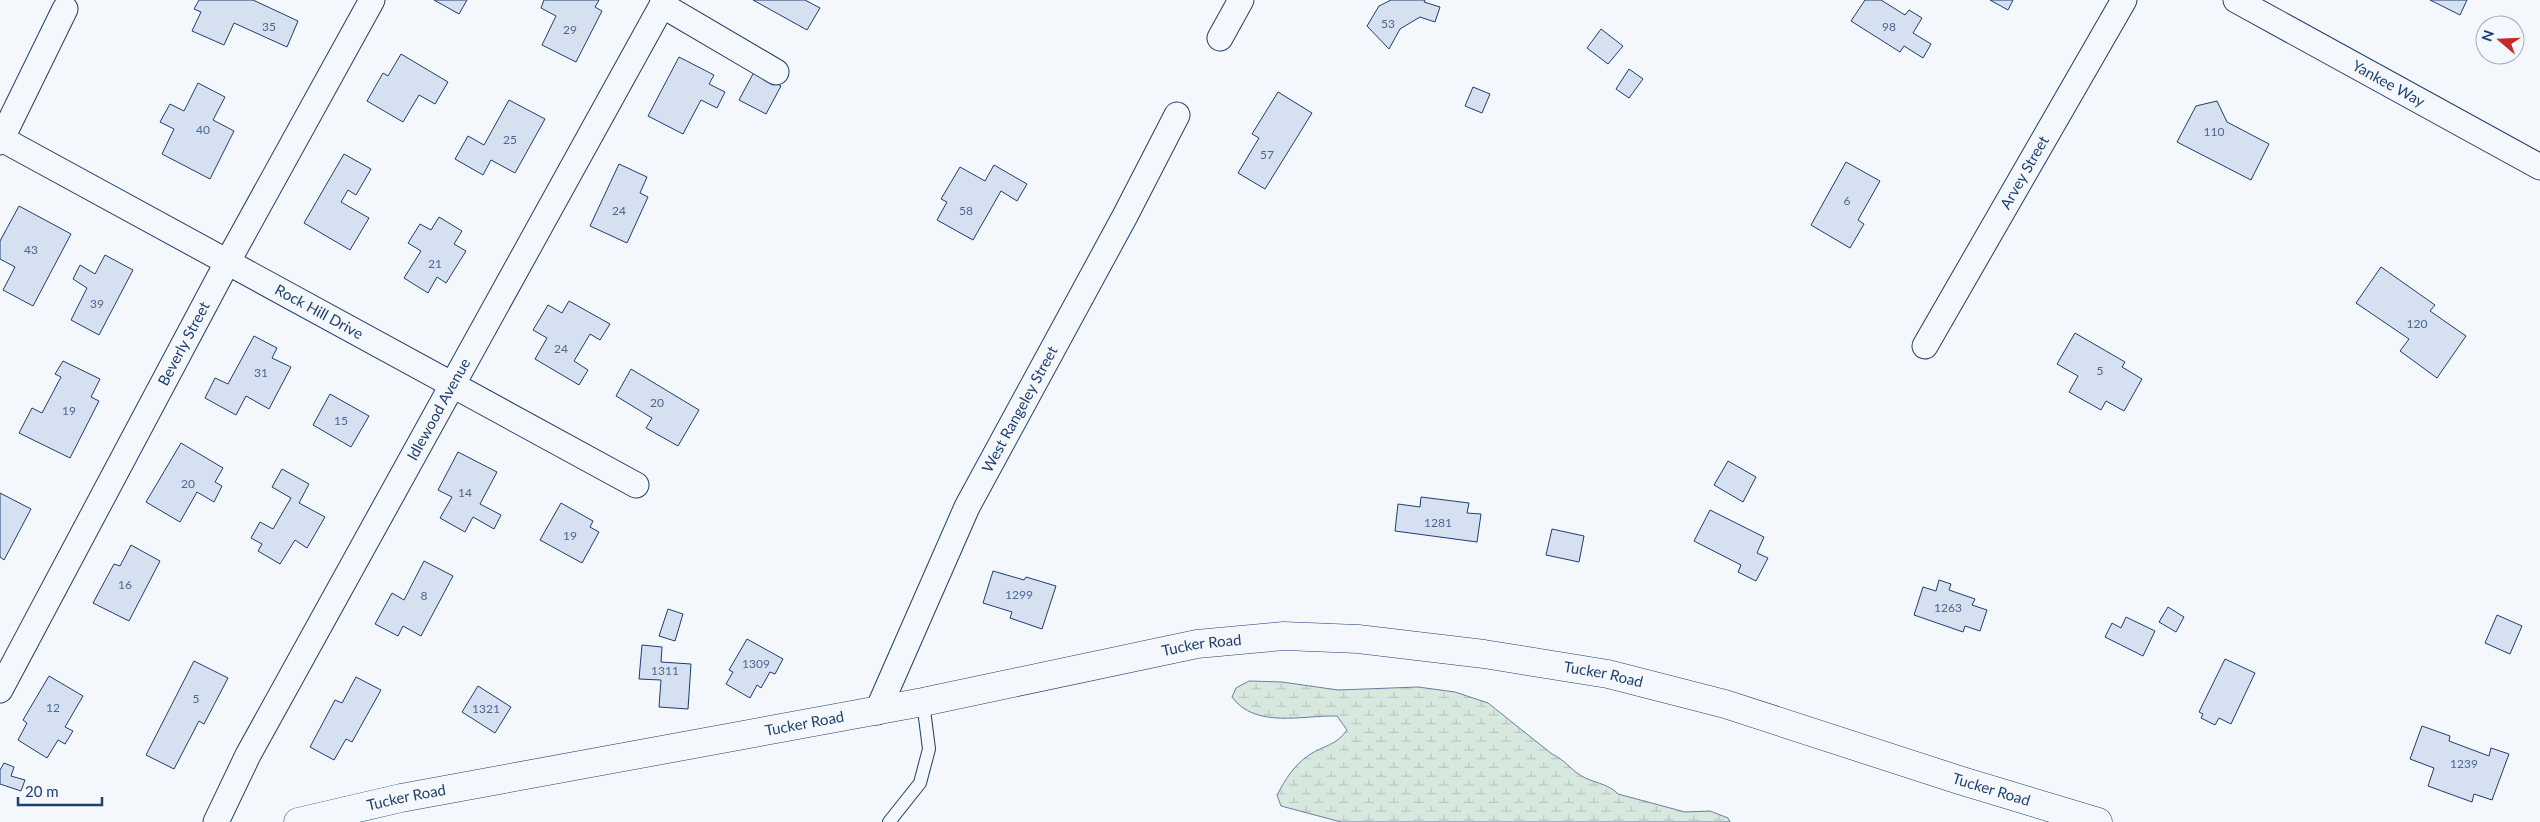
<svg xmlns="http://www.w3.org/2000/svg" width="2540" height="822" font-family="Lato,sans-serif">
  <style>
    .wetland { fill: url(#wetland-marsh); stroke: #687fa3 }
    .building { fill: #d5e0f0; stroke: #1d3f73 }
    .lines { fill: none; stroke-linecap: round; stroke-linejoin: round }
    .service-casing { stroke: #1d3f73; stroke-width: 14 }
    .minor-casing { stroke: #1d3f73; stroke-width: 27 }
    .secondary-casing { stroke: #1d3f73; stroke-width: 29 }
    .service { stroke: #f4f7fb; stroke-width: 12 }
    .minor { stroke: #f4f7fb; stroke-width: 25 }
    .secondary { stroke: #f4f7fb; stroke-width: 28 }
    .labels { text-anchor: middle; stroke-width: 4; stroke-linejoin: round; paint-order: stroke }
    .number-label { font-size: 12px; fill: #4b6792 }
    .street-label { font-size: 15px; fill: #1d3f73; stroke: #f4f7fb }
  </style>
  <defs>
    <pattern id="wetland-marsh" width="20" height="14" patternUnits="userSpaceOnUse" patternTransform="scale(1.25)"><rect width="20" height="14" fill="#d7e8df"/><path d="M1 5h8M5 5V1M11 12h8M15 12V8" fill="none" stroke="#b8c8c3"/></pattern>
  </defs>
  <rect width="100%" height="100%" fill="#f4f7fb"/>
  <path class="wetland" d="M 1249,681 L 1282,682 L 1338,690 L 1418,687 L 1455,692 L 1488,703 L 1552,754 C 1565,760 1569,768 1580,775 C 1592,783 1608,783 1618,794 L 1685,812 L 1710,811 L 1728,818 L 1730,822 L 1341,822 L 1281,806 L 1277,795 C 1285,780 1294,765 1309,755 C 1324,745 1336,746 1347,730 L 1337,716 C 1303,715 1255,729 1232,697 L 1236,688 Z"/>
  <g class="building">
    <path d="M 199,0 L 253,0 L 298,21 L 287,47 L 234,23 L 224,45 L 192,31 L 201,12 L 194,9 Z"/>
    <path d="M 434,0 L 467,0 L 459,14 Z"/>
    <path d="M 544,0 L 599,0 L 595,7 L 602,11 L 576,62 L 542,45 L 556,16 L 541,8 Z"/>
    <path d="M 753,0 L 805,0 L 820,8 L 807,30 Z"/>
    <path d="M 1391,0 L 1425,0 L 1424,2 L 1440,7 L 1435,22 L 1420,17 L 1400,29 L 1389,49 L 1367,26 L 1379,6 Z"/>
    <path d="M 1865,0 L 1881,0 L 1905,15 L 1909,10 L 1922,18 L 1913,33 L 1931,44 L 1923,58 L 1904,46 L 1900,52 L 1851,21 Z"/>
    <path d="M 1990,0 L 2013,0 L 2008,10 Z"/>
    <path d="M 2430,0 L 2467,0 L 2460,15 Z"/>
    <path d="M 1601,29 L 1623,46 L 1608,64 L 1587,48 Z"/>
    <path d="M 401,54 L 448,82 L 435,104 L 419,95 L 403,122 L 367,101 L 383,73 L 388,76 Z"/>
    <path d="M 679,57 L 714,75 L 709,84 L 725,92 L 717,108 L 701,100 L 683,134 L 648,116 Z"/>
    <path d="M 1629,69 L 1643,79 L 1629,98 L 1616,89 Z"/>
    <path d="M 754,72 L 781,86 L 766,114 L 739,100 Z"/>
    <path d="M 198,83 L 225,97 L 213,120 L 234,131 L 210,179 L 162,154 L 174,129 L 160,122 L 170,104 L 184,111 Z"/>
    <path d="M 1473,87 L 1490,94 L 1482,113 L 1465,106 Z"/>
    <path d="M 1278,92 L 1312,113 L 1265,189 L 1238,173 L 1259,138 L 1252,134 Z"/>
    <path d="M 509,100 L 545,119 L 515,173 L 491,160 L 483,175 L 455,159 L 468,136 L 484,145 Z"/>
    <path d="M 2217,101 L 2227,122 L 2269,144 L 2251,180 L 2177,142 L 2196,106 Z"/>
    <path d="M 344,154 L 371,169 L 356,195 L 348,190 L 341,202 L 369,218 L 350,250 L 304,223 Z"/>
    <path d="M 1846,162 L 1880,181 L 1858,220 L 1864,224 L 1850,248 L 1811,225 Z"/>
    <path d="M 619,164 L 647,177 L 640,193 L 648,197 L 627,243 L 590,226 Z"/>
    <path d="M 994,165 L 1027,184 L 1017,201 L 1001,191 L 973,240 L 937,220 L 947,202 L 941,199 L 960,167 L 985,181 Z"/>
    <path d="M 19,206 L 71,234 L 33,306 L 3,290 L 15,267 L 0,259 L 0,241 Z"/>
    <path d="M 439,217 L 462,231 L 454,244 L 466,251 L 446,283 L 437,277 L 428,293 L 404,278 L 421,251 L 408,243 L 420,224 L 431,230 Z"/>
    <path d="M 105,255 L 133,270 L 99,335 L 71,320 L 87,288 L 73,279 L 80,265 L 95,274 Z"/>
    <path d="M 2381,267 L 2435,305 L 2430,311 L 2466,336 L 2437,378 L 2400,351 L 2409,339 L 2356,303 Z"/>
    <path d="M 569,301 L 610,324 L 600,340 L 590,334 L 574,361 L 588,370 L 579,385 L 535,359 L 547,338 L 533,330 L 548,305 L 562,313 Z"/>
    <path d="M 2075,333 L 2125,362 L 2122,367 L 2142,379 L 2124,411 L 2106,401 L 2101,410 L 2069,392 L 2078,376 L 2057,364 Z"/>
    <path d="M 254,336 L 277,348 L 272,358 L 291,367 L 269,409 L 246,396 L 236,415 L 205,398 L 215,378 L 228,384 Z"/>
    <path d="M 63,361 L 100,379 L 91,397 L 99,401 L 70,458 L 19,433 L 32,408 L 42,413 L 61,377 L 55,374 Z"/>
    <path d="M 631,369 L 699,410 L 678,446 L 646,428 L 652,418 L 616,396 Z"/>
    <path d="M 330,394 L 369,416 L 351,447 L 313,425 Z"/>
    <path d="M 181,443 L 223,468 L 215,482 L 222,486 L 214,502 L 197,492 L 180,522 L 146,502 Z"/>
    <path d="M 458,452 L 497,472 L 480,504 L 501,515 L 494,529 L 473,517 L 465,532 L 440,518 L 452,497 L 438,490 Z"/>
    <path d="M 1728,461 L 1756,477 L 1743,502 L 1714,485 Z"/>
    <path d="M 282,469 L 309,484 L 299,503 L 325,517 L 307,548 L 295,540 L 280,564 L 258,551 L 262,544 L 251,538 L 260,522 L 273,529 L 291,498 L 272,487 Z"/>
    <path d="M 0,493 L 31,509 L 4,560 L 0,557 Z"/>
    <path d="M 1421,497 L 1469,503 L 1467,513 L 1481,514 L 1477,542 L 1395,531 L 1398,504 L 1420,507 Z"/>
    <path d="M 561,503 L 593,521 L 590,527 L 599,532 L 582,563 L 540,540 Z"/>
    <path d="M 1710,510 L 1764,537 L 1757,553 L 1768,558 L 1756,581 L 1738,572 L 1741,565 L 1694,541 Z"/>
    <path d="M 1552,529 L 1584,536 L 1579,562 L 1546,555 Z"/>
    <path d="M 131,545 L 160,561 L 129,621 L 93,603 L 114,564 L 120,566 Z"/>
    <path d="M 424,561 L 453,576 L 421,636 L 403,626 L 398,636 L 375,624 L 392,593 L 404,600 Z"/>
    <path d="M 993,571 L 1024,580 L 1026,577 L 1056,586 L 1042,629 L 1010,618 L 1012,612 L 983,603 Z"/>
    <path d="M 1939,580 L 1951,584 L 1949,590 L 1975,599 L 1972,605 L 1987,610 L 1980,631 L 1965,626 L 1963,632 L 1914,615 L 1923,587 L 1936,591 Z"/>
    <path d="M 2168,607 L 2184,617 L 2176,632 L 2159,622 Z"/>
    <path d="M 668,609 L 683,614 L 675,641 L 659,636 Z"/>
    <path d="M 2497,615 L 2522,626 L 2510,654 L 2485,643 Z"/>
    <path d="M 2126,617 L 2155,631 L 2143,656 L 2105,637 L 2112,623 L 2121,628 Z"/>
    <path d="M 747,639 L 783,659 L 775,674 L 770,672 L 761,688 L 757,685 L 750,698 L 726,684 L 733,672 L 729,670 Z"/>
    <path d="M 642,645 L 662,647 L 661,662 L 691,664 L 688,709 L 659,707 L 661,680 L 639,679 Z"/>
    <path d="M 2225,659 L 2255,673 L 2231,724 L 2219,718 L 2215,725 L 2201,718 L 2203,714 L 2199,712 Z"/>
    <path d="M 194,661 L 228,678 L 204,724 L 199,721 L 174,769 L 146,755 Z"/>
    <path d="M 49,676 L 83,696 L 65,727 L 73,731 L 65,744 L 58,740 L 47,758 L 18,740 L 27,723 L 23,720 Z"/>
    <path d="M 356,677 L 381,690 L 352,742 L 346,739 L 334,760 L 310,747 L 335,700 L 342,703 Z"/>
    <path d="M 478,686 L 511,707 L 495,733 L 462,712 Z"/>
    <path d="M 2422,726 L 2450,736 L 2449,741 L 2489,756 L 2491,748 L 2509,754 L 2492,800 L 2474,794 L 2472,802 L 2428,786 L 2434,768 L 2410,759 Z"/>
    <path d="M 4,763 L 14,767 L 11,776 L 25,780 L 21,791 L 0,784 L 0,770 Z"/>
  </g>
  <g class="lines">
    <g class="service-casing">
      <path id="service" d="M 889,822 L 920,783 L 929,749 L 923,702"/>
    </g>
    <g class="minor-casing">
      <g id="minor">
        <path id="s1" d="M 2236,0 L 2540,167"/>
        <path d="M 662,5 L 776,72"/>
        <path d="M 1220,38 L 1241,0"/>
        <path id="s2" d="M 2,139 L 636,485"/>
        <path d="M 0,142 L 65,9"/>
        <path id="s3" d="M 1925,346 L 2124,0"/>
        <path id="s4" d="M 0,690 L 228,261 L 372,0"/>
        <path id="s5" d="M 877,712 L 967,507 L 1125,216 L 1177,115"/>
        <path id="s6" d="M 216,822 L 248,755 L 665,0"/>
      </g>
    </g>
    <g class="secondary-casing">
      <g id="secondary">
        <path id="s7" d="M 298,822 L 401,798 L 923,702 L 1197,644 L 1284,636 L 1358,639 L 1484,654 L 1608,674 L 1725,704 L 1959,780 L 2098,822"/>
      </g>
    </g>
    <use href="#service" class="service"/>
    <use href="#minor" class="minor"/>
    <use href="#secondary" class="secondary"/>
  </g>
  <g class="labels">
    <g class="number-label">
      <text x="1388" y="28">53</text>
      <text x="269" y="31">35</text>
      <text x="1889" y="31">98</text>
      <text x="570" y="34">29</text>
      <text x="203" y="134">40</text>
      <text x="2214" y="136">110</text>
      <text x="510" y="144">25</text>
      <text x="1267" y="159">57</text>
      <text x="1847" y="205">6</text>
      <text x="619" y="215">24</text>
      <text x="966" y="215">58</text>
      <text x="31" y="254">43</text>
      <text x="435" y="268">21</text>
      <text x="97" y="308">39</text>
      <text x="2417" y="328">120</text>
      <text x="561" y="353">24</text>
      <text x="2100" y="375">5</text>
      <text x="261" y="377">31</text>
      <text x="657" y="407">20</text>
      <text x="69" y="415">19</text>
      <text x="341" y="425">15</text>
      <text x="188" y="488">20</text>
      <text x="465" y="497">14</text>
      <text x="1438" y="527">1281</text>
      <text x="570" y="540">19</text>
      <text x="125" y="589">16</text>
      <text x="1019" y="599">1299</text>
      <text x="424" y="600">8</text>
      <text x="1948" y="612">1263</text>
      <text x="756" y="668">1309</text>
      <text x="665" y="675">1311</text>
      <text x="196" y="703">5</text>
      <text x="53" y="712">12</text>
      <text x="486" y="713">1321</text>
      <text x="2464" y="768">1239</text>
    </g>
    <g class="street-label">
      <text dy="5" stroke="none"><textPath href="#s1" startOffset="174">Yankee Way</textPath></text>
      <text dy="5" stroke="none"><textPath href="#s3" startOffset="200">Arvey Street</textPath></text>
      <text dy="5" stroke="none"><textPath href="#s2" startOffset="361">Rock Hill Drive</textPath></text>
      <text dy="5" stroke="none"><textPath href="#s4" startOffset="392">Beverly Street</textPath></text>
      <text dy="5" stroke="none"><textPath href="#s6" startOffset="469">Idlewood Avenue</textPath></text>
      <text dy="5" stroke="none"><textPath href="#s5" startOffset="335">West Rangeley Street</textPath></text>
      <text dy="5" stroke="none"><textPath href="#s7" startOffset="921">Tucker Road</textPath></text>
      <text dy="5" stroke="none"><textPath href="#s7" startOffset="1326">Tucker Road</textPath></text>
      <text dy="5" stroke="none"><textPath href="#s7" startOffset="516">Tucker Road</textPath></text>
      <text dy="5" stroke="none"><textPath href="#s7" startOffset="1731">Tucker Road</textPath></text>
      <text dy="5" stroke="none"><textPath href="#s7" startOffset="111">Tucker Road</textPath></text>
    </g>
  </g>
  <g transform="translate(2500 40) rotate(289)"><circle r="24" fill="#f4f7fb" stroke="#9eadc5"/>
  <path d="M0-4L9 19L0 12L-9 19Z" fill="#c62828"/>
  <text y="-8" font-size="14" font-weight="bold" text-anchor="middle" fill="#1d3f73">N</text>
  </g>
  <path d="M18 797v8h84v-8" fill="none" stroke="#1d3f73" stroke-width="2.5"/>
  <text x="25" y="797" font-size="15" fill="#1d3f73" stroke="#f4f7fb" stroke-width="4" paint-order="stroke">20 m</text>
</svg>
